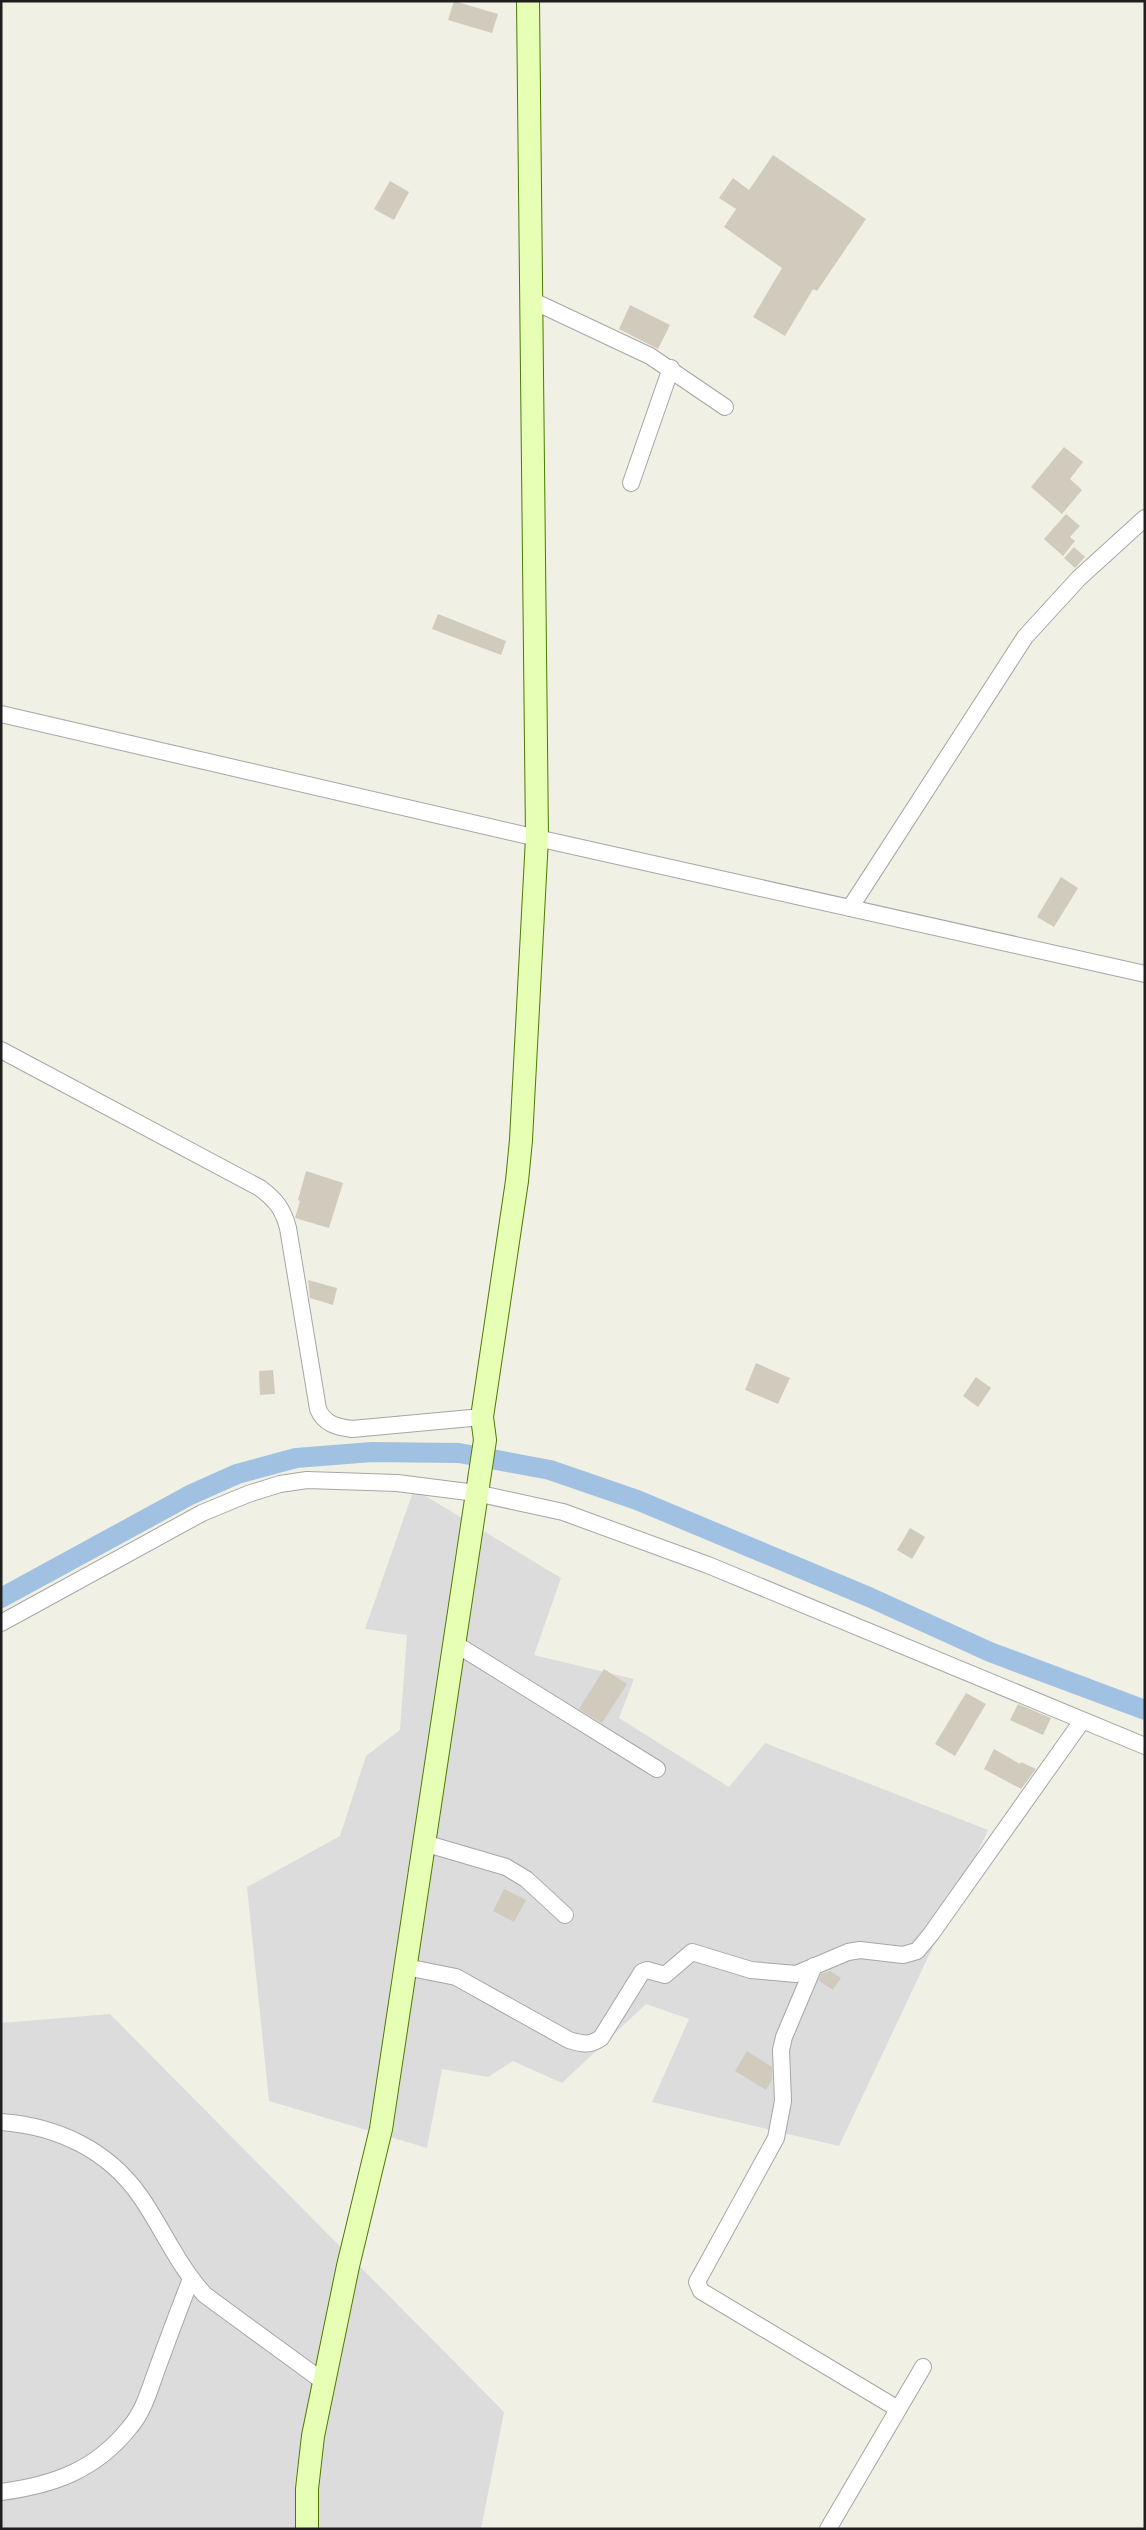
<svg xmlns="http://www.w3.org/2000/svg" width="1146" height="2530" font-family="Quicksand,sans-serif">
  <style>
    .residential { fill: #dddcdc }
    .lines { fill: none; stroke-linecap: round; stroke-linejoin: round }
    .canal { stroke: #a1c1e2; stroke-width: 20 }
    .building { fill: #d1cbbd }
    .street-casing { stroke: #a6a6a6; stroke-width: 18 }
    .secondary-casing { stroke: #4b7c00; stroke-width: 24 }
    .street { stroke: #fff; stroke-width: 16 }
    .secondary { stroke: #e6ffb4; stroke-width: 22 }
  </style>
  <rect width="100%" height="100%" fill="#f0f0e4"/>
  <g class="residential">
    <path d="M 414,1489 L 561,1578 L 534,1655 L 634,1679 L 619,1718 L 729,1787 L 765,1743 L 988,1830 L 839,2146 L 652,2102 L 689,2019 L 646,2004 L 562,2083 L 513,2061 L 488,2077 L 442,2069 L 427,2148 L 269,2101 L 247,1887 L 340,1836 L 366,1756 L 400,1730 L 407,1635 L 365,1629 Z"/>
    <path d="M 110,2014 L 504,2412 L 481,2529 L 1,2529 L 1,2023 Z"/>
  </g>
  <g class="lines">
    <path class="canal" d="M 1,1598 L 190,1495 L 237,1474 L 296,1458 L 372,1452 L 459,1453 L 550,1470 L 637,1500 L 869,1597 L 990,1652 L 1145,1710"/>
  </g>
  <g class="building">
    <path d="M 454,1 L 498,14 L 492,33 L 448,20 Z"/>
    <path d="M 773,155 L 866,219 L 817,291 L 813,289 L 785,336 L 753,317 L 782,268 L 724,227 L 736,209 L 719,198 L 733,178 L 749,190 Z"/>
    <path d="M 390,181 L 409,192 L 394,220 L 374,209 Z"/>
    <path d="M 630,305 L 670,325 L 658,349 L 619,329 Z"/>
    <path d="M 1064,447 L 1083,462 L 1070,479 L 1082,490 L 1062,514 L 1031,487 Z"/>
    <path d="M 1066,514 L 1080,526 L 1070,537 L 1075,541 L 1063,556 L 1044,539 Z"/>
    <path d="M 1074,547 L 1085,557 L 1075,568 L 1064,558 Z"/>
    <path d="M 438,614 L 506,641 L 501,655 L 432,629 Z"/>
    <path d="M 1061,877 L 1078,888 L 1054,927 L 1037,917 Z"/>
    <path d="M 306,1171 L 343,1183 L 329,1228 L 295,1218 L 300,1201 L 298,1200 Z"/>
    <path d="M 308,1280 L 337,1288 L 333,1305 L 310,1298 Z"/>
    <path d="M 756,1363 L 790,1378 L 778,1404 L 745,1390 Z"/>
    <path d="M 273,1370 L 275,1394 L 260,1395 L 259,1371 Z"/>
    <path d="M 976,1377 L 991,1388 L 978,1407 L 963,1396 Z"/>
    <path d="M 910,1528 L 925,1537 L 912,1559 L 897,1550 Z"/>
    <path d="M 604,1669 L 627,1684 L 602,1723 L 579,1709 Z"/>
    <path d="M 966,1693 L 986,1704 L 955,1756 L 935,1744 Z"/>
    <path d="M 1018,1704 L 1051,1718 L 1043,1735 L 1010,1720 Z"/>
    <path d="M 994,1749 L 1020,1764 L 1021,1762 L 1036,1769 L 1021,1789 L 984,1769 Z"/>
    <path d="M 504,1889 L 526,1900 L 514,1922 L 493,1911 Z"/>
    <path d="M 830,1971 L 841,1978 L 833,1990 L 819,1981 L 821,1974 Z"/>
    <path d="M 747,2051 L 772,2067 L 772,2080 L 766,2090 L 735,2071 Z"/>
  </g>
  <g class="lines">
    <g class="street-casing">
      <g id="street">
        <path d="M 531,300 L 650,356 L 725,407"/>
        <path d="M 631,483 L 671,368"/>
        <path d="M 1,714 L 537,838 L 1145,974"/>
        <path d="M 850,908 L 1025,637 L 1079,578 L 1145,518"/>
        <path d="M 1,1050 L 260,1188 C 276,1200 283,1209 288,1228 L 318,1409 C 324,1424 337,1427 352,1429 L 482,1417"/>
        <path d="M 1,1623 L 202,1513 L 248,1494 L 280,1484 L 307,1480 L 397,1483 L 476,1493 L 563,1512 L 708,1565 L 1145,1746"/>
        <path d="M 454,1643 L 657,1769"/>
        <path d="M 424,1843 L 506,1867 L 526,1879 L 565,1915"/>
        <path d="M 814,1966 L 784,2037 L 781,2050 L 783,2101 L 776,2138 L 697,2282 L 701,2291 L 898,2409"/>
        <path d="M 406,1967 L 456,1977 L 569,2040 C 582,2044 589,2046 601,2038 L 642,1972 L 647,1970 L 665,1975 L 692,1952 L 751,1970 L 796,1974 L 848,1952 L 860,1950 L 903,1955 L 917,1951 L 931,1934 L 1082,1721"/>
        <path d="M 1,2122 C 57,2126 108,2150 140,2196 C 163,2229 178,2266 205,2295 L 324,2382"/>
        <path d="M 1,2492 C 54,2485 96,2470 130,2427 C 144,2411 150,2388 157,2369 C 168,2339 179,2309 191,2279"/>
        <path d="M 828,2529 L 923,2367"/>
      </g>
    </g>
    <g class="secondary-casing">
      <path id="secondary" d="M 307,2529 L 307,2489 L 313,2436 L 348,2266 L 381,2129 L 485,1440 L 482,1417 L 517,1181 L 521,1140 L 537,838 L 528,1"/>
    </g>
    <use href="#street" class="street"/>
    <use href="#secondary" class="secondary"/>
  </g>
  <rect width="1146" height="2530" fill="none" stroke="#1f1f1f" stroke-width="5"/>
</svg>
